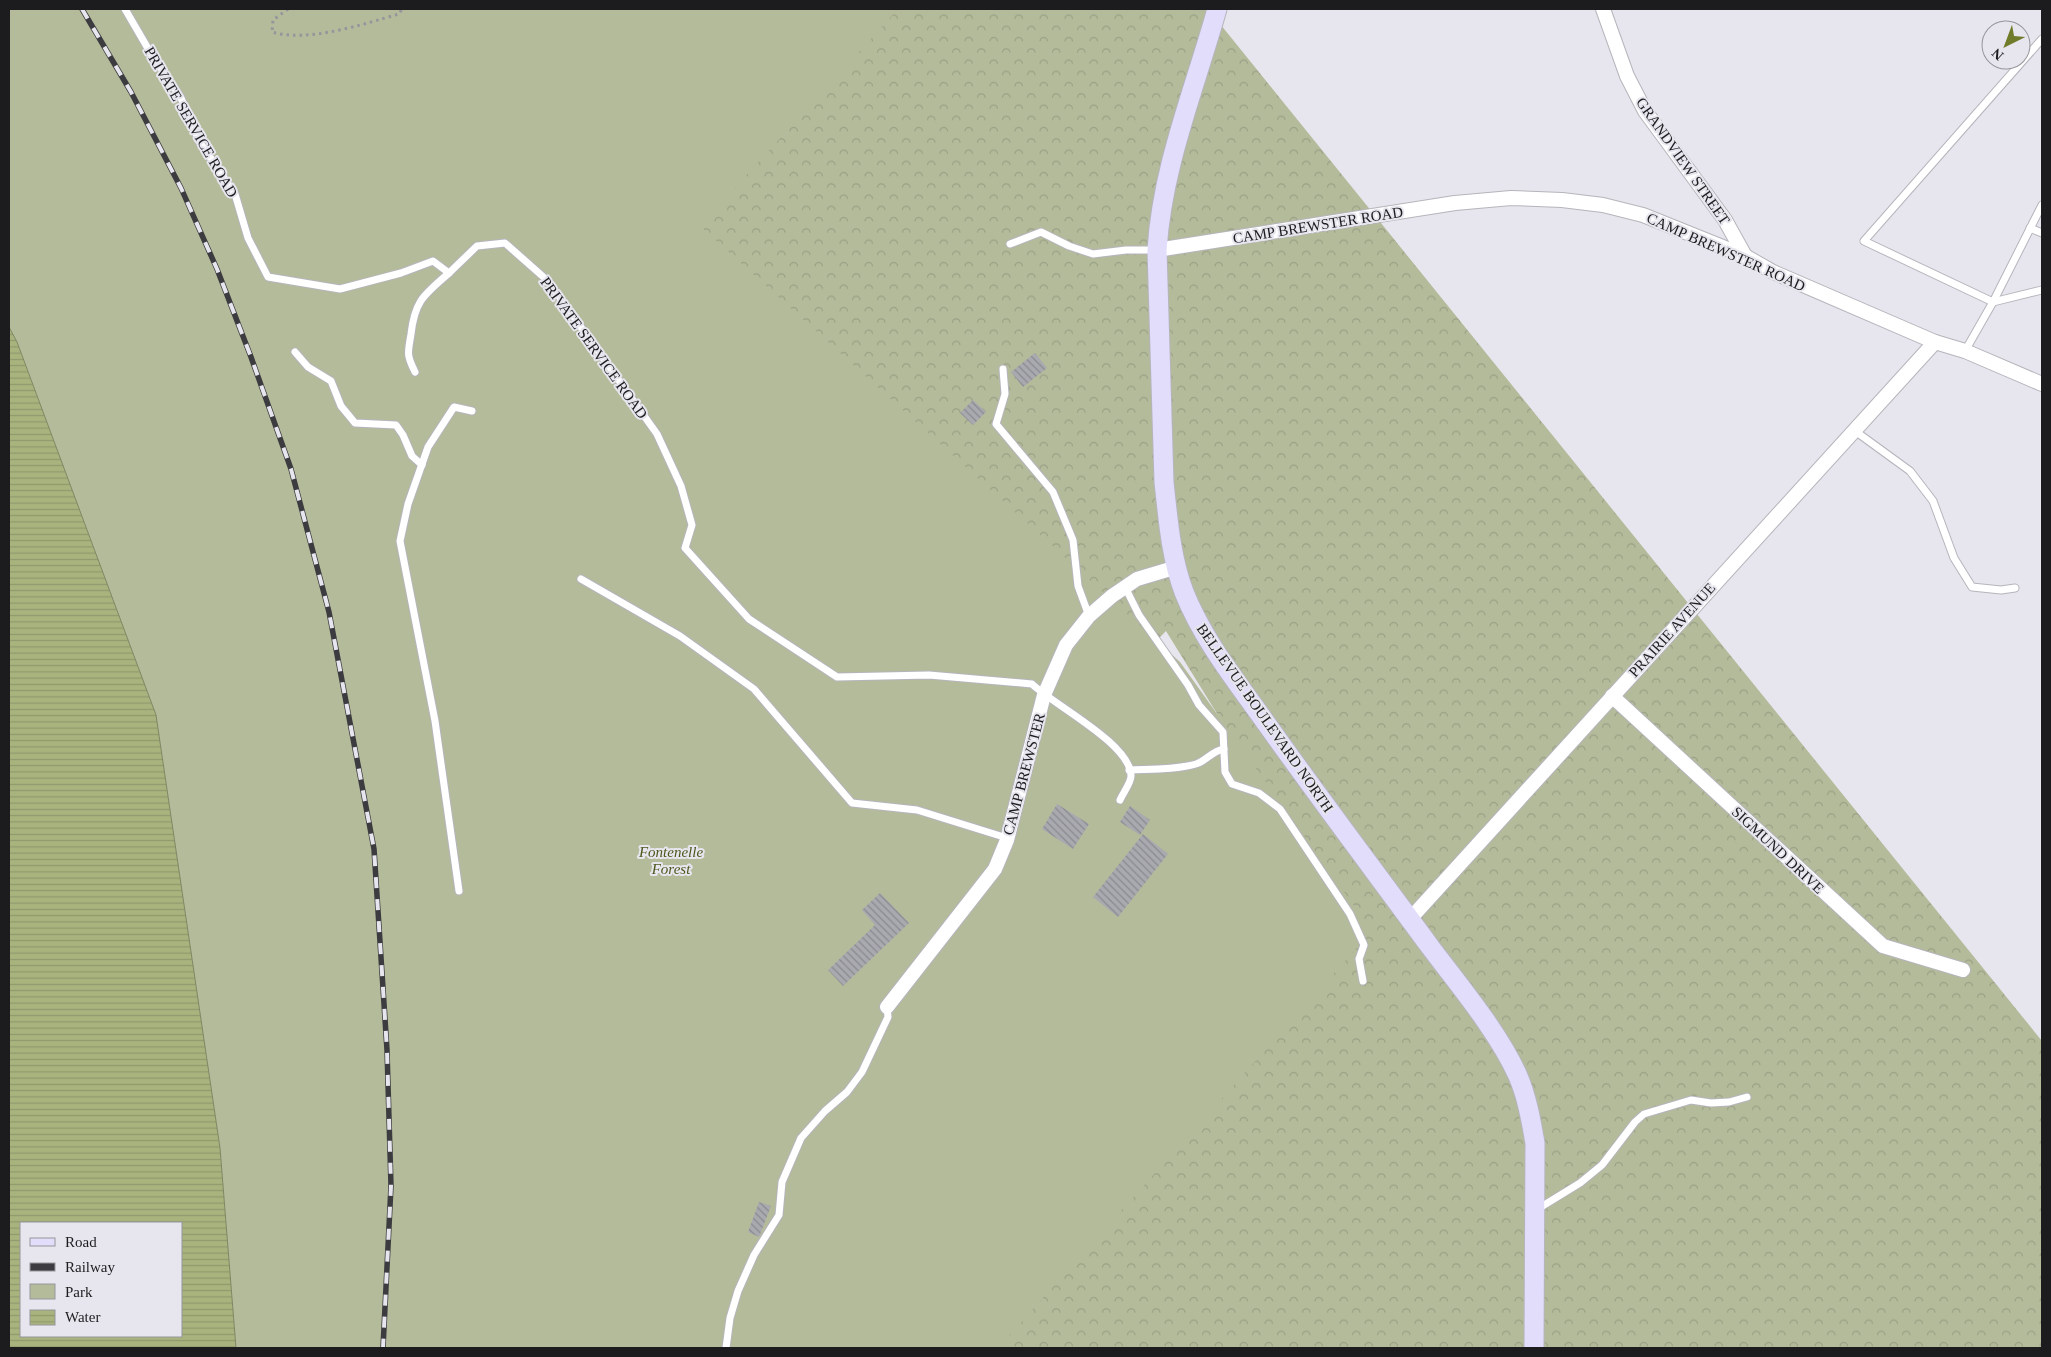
<svg xmlns="http://www.w3.org/2000/svg" width="2051" height="1357" font-family="'Times New Roman',serif">
  <style>
    .forest { fill: url(#forest-crowns); fill-rule: evenodd }
    .green { fill: #b4bb9b }
    .water { fill: url(#water-rules); stroke: #7e8661; fill-rule: evenodd }
    .building { fill: url(#building-back-hatch) }
    .lines { fill: none; stroke-linecap: round; stroke-linejoin: round }
    .service-casing { stroke: #b5b5bc; stroke-width: 9 }
    .minor-casing { stroke: #b5b5bc; stroke-width: 16 }
    .secondary-casing { stroke: #b5b5bc; stroke-width: 21 }
    .path { stroke: #95959b; stroke-width: 3; stroke-dasharray: 2.5 4; stroke-linecap: butt }
    .service { stroke: #fff; stroke-width: 7 }
    .minor { stroke: #fff; stroke-width: 14 }
    .secondary { stroke: #e2ddfb; stroke-width: 19 }
    .rail-casing { stroke: #3c3c40; stroke-width: 5.5 }
    .rail { stroke: #e7e6ee; stroke-width: 4; stroke-dasharray: 11; stroke-linecap: butt }
    .labels { text-anchor: middle; stroke-width: 4; stroke-linejoin: round; paint-order: stroke }
    .street-label { font-size: 15px; fill: #1c1c1f; stroke: #e7e6ee }
    .park-label { font-size: 15px; font-style: italic; fill: #4e561b; stroke: #e7e6ee }
  </style>
  <defs>
    <pattern id="forest-crowns" width="20" height="18" patternUnits="userSpaceOnUse" patternTransform="scale(1.25)"><rect width="20" height="18" fill="#b4bb9b"/><path d="M2 6a3 3 0 1 1 6 0M12 15a3 3 0 1 1 6 0" fill="none" stroke="#9aa085"/></pattern>
    <pattern id="water-rules" width="6" height="5" patternUnits="userSpaceOnUse" patternTransform="scale(1.25)"><rect width="6" height="5" fill="#a8b37d"/><path d="M0 2.5h6" fill="none" stroke="#90996c"/></pattern>
    <pattern id="building-back-hatch" width="6" height="6" patternUnits="userSpaceOnUse" patternTransform="scale(1.25)"><rect width="6" height="6" fill="#a9a9b0"/><path d="M-1 5l2 2M0 0l6 6M5-1l2 2" fill="none" stroke="#89898f"/></pattern>
  </defs>
  <rect width="100%" height="100%" fill="#e7e6ee"/>
  <path class="forest" d="M 9,9 L 1208,9 L 2042,1041 L 2042,1348 L 268,1348 L 156,715 L 9,302 ZM 1166,631 L 1345,921 L 1094,705 Z"/>
  <path class="green" d="M 9,9 L 898,9 L 700,226 L 1180,662 L 1372,931 L 998,1348 L 236,1348 L 220,1148 L 156,715 L 17,342 L 9,327 Z"/>
  <path class="water" d="M 9,327 L 17,342 L 156,715 L 220,1148 L 236,1348 L 9,1348 ZM 21,1223 L 181,1223 L 181,1336 L 21,1336 Z"/>
  <g class="building">
    <path d="M 1035,353 L 1047,368 L 1023,387 L 1011,372 Z"/>
    <path d="M 973,400 L 986,412 L 973,425 L 960,413 Z"/>
    <path d="M 1057,804 L 1089,824 L 1073,849 L 1042,829 Z"/>
    <path d="M 1130,806 L 1150,820 L 1140,835 L 1120,822 Z"/>
    <path d="M 1143,834 L 1168,854 L 1118,917 L 1093,897 Z"/>
    <path d="M 880,893 L 909,923 L 843,986 L 828,970 L 875,925 L 862,910 Z"/>
    <path d="M 759,1202 L 771,1206 L 759,1237 L 748,1232 Z"/>
  </g>
  <g class="lines">
    <g class="service-casing">
      <g id="service">
        <path d="M 125,9 L 150,52 L 181,98 L 199,141 L 235,194 L 248,238 L 268,277 L 340,289 L 401,273 L 433,261 L 449,273 L 477,246 L 505,243 L 548,281 L 657,434 L 681,486 L 692,525 L 685,548 L 749,619 L 837,677 L 929,675 L 1032,684 C 1055,706 1131,744 1131,776 C 1131,783 1123,793 1120,800"/>
        <path d="M 2042,39 L 1864,241 L 1993,302 L 2042,290"/>
        <path d="M 2030,228 L 2042,233"/>
        <path d="M 1010,244 L 1041,232 L 1069,246 L 1093,254 L 1126,250 L 1156,250"/>
        <path d="M 1965,351 L 1993,302 L 2042,205"/>
        <path d="M 295,352 L 308,367 L 331,381 L 341,406 L 355,423 L 396,425 L 403,435 L 412,456 L 422,465"/>
        <path d="M 1003,369 L 1005,394 L 996,424 L 1053,492 L 1073,540 L 1078,586 L 1089,616"/>
        <path d="M 415,372 C 406,354 408,353 411,334 C 415,300 424,295 449,273"/>
        <path d="M 1855,431 L 1910,471 L 1933,501 L 1954,558 L 1972,587 L 2001,590 L 2015,588"/>
        <path d="M 581,579 L 680,636 L 754,689 L 852,803 L 917,810 L 1007,838"/>
        <path d="M 1125,587 L 1139,615 L 1188,685 L 1199,705 L 1223,732 L 1225,772 L 1232,784 L 1259,793 L 1280,809 L 1350,914 L 1364,945 L 1359,959 L 1363,981"/>
        <path d="M 1129,770 C 1151,769 1175,770 1196,764 C 1206,761 1212,751 1224,749"/>
        <path d="M 459,891 L 435,721 L 400,541 L 408,504 L 428,447 L 454,407 L 472,411"/>
        <path d="M 1536,1210 L 1580,1183 L 1602,1165 L 1635,1122 L 1644,1114 L 1691,1100 L 1711,1103 L 1729,1102 L 1747,1097"/>
        <path d="M 726,1348 L 730,1318 L 738,1291 L 754,1255 L 779,1215 L 782,1182 L 801,1138 L 825,1111 L 847,1092 L 862,1072 L 888,1017 L 887,1007"/>
      </g>
    </g>
    <g class="minor-casing">
      <g id="minor">
        <path d="M 1603,9 L 1627,76 L 1645,111 L 1725,220 L 1745,256"/>
        <path d="M 1157,250 L 1455,203 L 1511,198 L 1562,200 L 1603,205 L 1643,215 L 1745,256 L 1773,272 L 1935,342 L 1965,351 L 2042,384"/>
        <path d="M 1612,696 L 1883,946 L 1963,970"/>
        <path d="M 1410,919 L 1935,342"/>
        <path d="M 887,1007 L 995,869 L 1007,840 L 1044,695 L 1066,645 L 1089,616 L 1112,596 L 1137,579 L 1177,567"/>
      </g>
    </g>
    <g class="secondary-casing">
      <path id="secondary" d="M 1217,9 C 1195,88 1162,167 1157,250 L 1164,482 C 1168,519 1171,558 1184,592 C 1203,640 1237,682 1266,723 C 1320,799 1376,873 1431,948 C 1459,985 1499,1033 1518,1076 C 1527,1097 1531,1120 1535,1143 L 1534,1348"/>
    </g>
    <path class="path" d="M 288,9 L 273,20 L 272,32 C 308,43 363,24 399,14 L 402,9"/>
    <use href="#service" class="service"/>
    <use href="#minor" class="minor"/>
    <use href="#secondary" class="secondary"/>
    <g class="rail-casing">
      <path id="rail" d="M 82,9 L 131,92 L 181,188 L 217,269 L 251,357 L 291,469 L 329,612 L 374,849 L 387,1050 L 391,1186 L 383,1348"/>
    </g>
    <use href="#rail" class="rail"/>
  </g>
  <g class="labels">
    <g class="street-label">
      <text transform="translate(191 122) rotate(60)" y="5">PRIVATE SERVICE ROAD</text>
      <text transform="translate(1683 161) rotate(55)" y="5">GRANDVIEW STREET</text>
      <text transform="translate(1318 225) rotate(-9)" y="5">CAMP BREWSTER ROAD</text>
      <text transform="translate(1726 252) rotate(24)" y="5">CAMP BREWSTER ROAD</text>
      <text transform="translate(594 348) rotate(54)" y="5">PRIVATE SERVICE ROAD</text>
      <text transform="translate(1672 630) rotate(-48)" y="5">PRAIRIE AVENUE</text>
      <text transform="translate(1265 718) rotate(55)" y="5">BELLEVUE BOULEVARD NORTH</text>
      <text transform="translate(1024 774) rotate(-75)" y="5">CAMP BREWSTER</text>
      <text transform="translate(1778 850) rotate(43)" y="5">SIGMUND DRIVE</text>
    </g>
    <g class="park-label">
      <text x="671" y="857">Fontenelle<tspan x="671" dy="17">Forest</tspan></text>
    </g>
  </g>
  <rect width="2051" height="1357" fill="none" stroke="#1c1c1f" stroke-width="20"/>
  <rect x="20" y="1222" width="162" height="115" fill="#e7e6ee" stroke="#96959b"/>
  <rect x="30" y="1238" width="25" height="8" fill="#e2ddfb" stroke="#96959b"/>
  <text x="65" y="1247" font-size="15" fill="#1c1c1f">Road</text>
  <rect x="30" y="1263" width="25" height="8" fill="#3c3c40" stroke="#96959b"/>
  <text x="65" y="1272" font-size="15" fill="#1c1c1f">Railway</text>
  <rect x="30" y="1284" width="25" height="15" fill="#b4bb9b" stroke="#96959b"/>
  <text x="65" y="1297" font-size="15" fill="#1c1c1f">Park</text>
  <rect x="30" y="1310" width="25" height="15" fill="url(#water-rules)" stroke="#96959b"/>
  <text x="65" y="1322" font-size="15" fill="#1c1c1f">Water</text>
  <g transform="translate(2006 45) rotate(222)"><circle r="24" fill="#e7e6ee" stroke="#96959b"/>
  <path d="M0-4L9 19L0 12L-9 19Z" fill="#707c29"/>
  <text y="-8" font-size="14" font-weight="bold" text-anchor="middle" fill="#1c1c1f">N</text>
  </g>
</svg>
